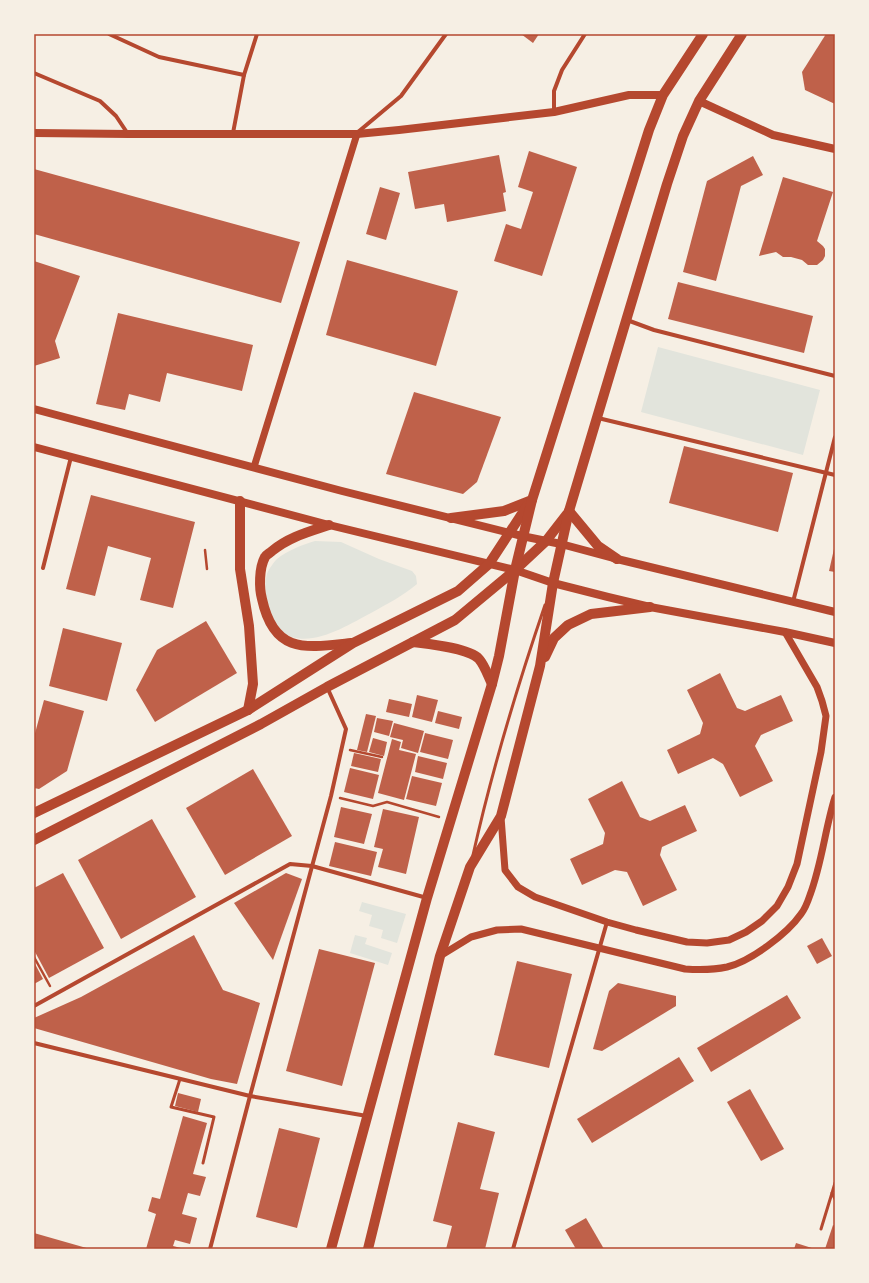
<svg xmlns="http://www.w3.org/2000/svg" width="869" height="1283" font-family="Commissioner,sans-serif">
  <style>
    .green { fill: #e2e4dc }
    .building { fill: #bf614a }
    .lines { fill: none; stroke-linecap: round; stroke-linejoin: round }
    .path { stroke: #b5482f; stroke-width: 2.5 }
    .service { stroke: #b5482f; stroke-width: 3 }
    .minor { stroke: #b5482f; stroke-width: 4 }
    .tertiary { stroke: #b5482f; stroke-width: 7 }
    .secondary { stroke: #b5482f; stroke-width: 8 }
    .primary { stroke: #b5482f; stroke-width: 10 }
    .neatline { fill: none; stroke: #b5482f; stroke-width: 1.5 }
  </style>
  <rect width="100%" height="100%" fill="#f6efe4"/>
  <g class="green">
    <path d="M 658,347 L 820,390 L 803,455 L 641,412 Z"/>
    <path d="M 315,541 L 341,542 L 379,559 L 412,571 L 416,576 L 417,584 C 403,596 387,604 371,613 C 350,624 317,645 292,637 C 271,631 261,594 267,574 C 268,570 274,562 277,559 C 288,550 302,545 315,541 Z"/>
    <path d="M 362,902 L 406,914 L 397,943 L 381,938 L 383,930 L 369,926 L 372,915 L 359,911 Z"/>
    <path d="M 355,935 L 367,938 L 365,944 L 392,953 L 388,965 L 350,953 Z"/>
  </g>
  <g class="building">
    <path d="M 521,34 L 539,34 L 533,43 Z"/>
    <path d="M 826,34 L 835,34 L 835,104 L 805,90 L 802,72 Z"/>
    <path d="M 529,151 L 577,167 L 542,276 L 494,261 L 506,224 L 521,229 L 533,192 L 518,187 Z"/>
    <path d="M 499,155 L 506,192 L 503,193 L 506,211 L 447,222 L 444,204 L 415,209 L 408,172 Z"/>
    <path d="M 753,156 L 763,175 L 741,186 L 716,281 L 683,272 L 707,181 Z"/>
    <path d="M 34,169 L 300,242 L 281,303 L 34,234 Z"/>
    <path d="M 783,177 L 833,192 L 817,241 L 823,246 L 825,249 L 825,256 L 823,260 L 817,265 L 808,265 L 802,260 L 791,257 L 783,257 L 776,252 L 759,256 Z"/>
    <path d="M 380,187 L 400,193 L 386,240 L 366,234 Z"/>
    <path d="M 347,260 L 458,291 L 436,366 L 326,335 Z"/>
    <path d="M 34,261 L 80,276 L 55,341 L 60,358 L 34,366 Z"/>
    <path d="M 678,282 L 813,316 L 804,353 L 668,319 Z"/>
    <path d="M 118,313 L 253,345 L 242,391 L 167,373 L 160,402 L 129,394 L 125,410 L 96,404 Z"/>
    <path d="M 414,392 L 501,417 L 477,482 L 463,494 L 386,474 Z"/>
    <path d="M 684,446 L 793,473 L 778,532 L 669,503 Z"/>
    <path d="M 91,495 L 195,522 L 173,608 L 140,600 L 151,558 L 108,546 L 95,596 L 66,589 Z"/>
    <path d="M 834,549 L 835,549 L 835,572 L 829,571 Z"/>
    <path d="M 206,621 L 237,673 L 155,722 L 136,690 L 157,650 Z"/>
    <path d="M 63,628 L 122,643 L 107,701 L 49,686 Z"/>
    <path d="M 720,673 L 737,708 L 745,711 L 781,695 L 793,721 L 761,735 L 755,746 L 773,781 L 740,797 L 723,764 L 713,758 L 678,774 L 667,750 L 700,734 L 703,723 L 687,690 Z"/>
    <path d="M 417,695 L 438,700 L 432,722 L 412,717 Z"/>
    <path d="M 389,699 L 412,704 L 409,717 L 386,712 Z"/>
    <path d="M 44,700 L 84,711 L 67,771 L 39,789 L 34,788 L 34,737 Z"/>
    <path d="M 438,711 L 462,717 L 459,729 L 435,723 Z"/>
    <path d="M 366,714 L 376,716 L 367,752 L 357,750 Z"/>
    <path d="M 377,718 L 393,721 L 389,736 L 374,732 Z"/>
    <path d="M 394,723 L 424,731 L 418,753 L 401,748 L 403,740 L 390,737 Z"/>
    <path d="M 425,733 L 453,740 L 448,759 L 420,752 Z"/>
    <path d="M 373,738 L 387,742 L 384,756 L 369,752 Z"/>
    <path d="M 392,739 L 401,742 L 399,750 L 416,754 L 404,800 L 378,793 Z"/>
    <path d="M 354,753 L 381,759 L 378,772 L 351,766 Z"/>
    <path d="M 418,756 L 447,763 L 443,779 L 415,772 Z"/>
    <path d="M 350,768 L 379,775 L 373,799 L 344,792 Z"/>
    <path d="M 253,769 L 292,836 L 225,875 L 186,808 Z"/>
    <path d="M 412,776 L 442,783 L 436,806 L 406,799 Z"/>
    <path d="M 622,781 L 640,817 L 650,821 L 685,805 L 697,831 L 662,847 L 660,855 L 677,890 L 643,906 L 627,872 L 615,870 L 582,885 L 570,859 L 603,844 L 605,833 L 588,799 Z"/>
    <path d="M 341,807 L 372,814 L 364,844 L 334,837 Z"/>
    <path d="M 383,809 L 419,817 L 406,874 L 378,867 L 383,849 L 374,847 Z"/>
    <path d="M 152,819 L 196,897 L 121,939 L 78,860 Z"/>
    <path d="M 335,842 L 377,852 L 371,876 L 329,866 Z"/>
    <path d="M 63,873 L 104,948 L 49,978 L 34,950 L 34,888 Z"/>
    <path d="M 286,873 L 302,879 L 273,960 L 234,903 Z"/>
    <path d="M 194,935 L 223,990 L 260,1003 L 237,1084 L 211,1079 L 34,1028 L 34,1018 L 81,997 Z"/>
    <path d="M 822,938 L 832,956 L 817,964 L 807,946 Z"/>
    <path d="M 319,949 L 375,963 L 342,1086 L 286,1071 Z"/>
    <path d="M 517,961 L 572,974 L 549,1068 L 494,1055 Z"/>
    <path d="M 34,962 L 43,979 L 34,984 Z"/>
    <path d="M 618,983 L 676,996 L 676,1006 L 602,1051 L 593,1049 L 609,991 Z"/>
    <path d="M 787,995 L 801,1018 L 711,1072 L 697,1048 Z"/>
    <path d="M 679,1057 L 694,1081 L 592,1143 L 577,1119 Z"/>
    <path d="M 750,1089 L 784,1149 L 761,1161 L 727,1102 Z"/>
    <path d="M 178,1093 L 201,1099 L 198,1112 L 175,1106 Z"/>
    <path d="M 183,1116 L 207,1123 L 193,1174 L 206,1177 L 200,1196 L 188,1193 L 182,1214 L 197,1218 L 190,1244 L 175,1240 L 173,1246 L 185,1249 L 146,1249 L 156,1214 L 148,1211 L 152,1197 L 160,1199 Z"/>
    <path d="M 458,1122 L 495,1132 L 480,1189 L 499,1193 L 485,1249 L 446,1249 L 452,1226 L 433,1221 Z"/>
    <path d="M 279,1128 L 320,1138 L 297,1228 L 256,1217 Z"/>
    <path d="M 586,1218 L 604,1249 L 576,1249 L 565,1230 Z"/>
    <path d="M 833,1225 L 835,1226 L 835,1249 L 825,1249 Z"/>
    <path d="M 34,1233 L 90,1249 L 34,1249 Z"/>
    <path d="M 796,1243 L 815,1249 L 794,1249 Z"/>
  </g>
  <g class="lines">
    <g class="path">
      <path d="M 205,550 L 207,569"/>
      <path d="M 350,750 L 382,757"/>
      <path d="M 340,798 L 373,806 L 387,802 L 439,817"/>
      <path d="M 34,957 L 50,986"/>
    </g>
    <g class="service">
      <path d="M 473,855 C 492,770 517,687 545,605"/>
      <path d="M 180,1079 L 171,1107 L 214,1117 L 203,1163"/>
      <path d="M 835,1183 L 832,1193 L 835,1199"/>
      <path d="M 821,1229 L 832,1193"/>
    </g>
    <g class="minor">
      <path d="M 109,34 L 159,57 L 244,75"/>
      <path d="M 34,73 L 100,101 L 116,116 L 128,134"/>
      <path d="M 554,112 L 554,91 L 562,70 L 585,34"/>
      <path d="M 358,132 L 401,96 L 446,34"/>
      <path d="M 233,133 L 244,75 L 257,34"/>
      <path d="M 627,320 L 654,330 L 835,376"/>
      <path d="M 598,418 L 835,475"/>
      <path d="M 43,568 L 71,457"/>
      <path d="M 793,602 L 835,437"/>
      <path d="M 34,1006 L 290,864 L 312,866 L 427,898"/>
      <path d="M 34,1043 L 250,1096 L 367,1116"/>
      <path d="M 210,1249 L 250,1096 L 331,796 L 346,729 L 327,687"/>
      <path d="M 513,1249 L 607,922"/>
    </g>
    <g class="tertiary">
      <path d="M 254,467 L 357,134"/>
      <path d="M 501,817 L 505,870 L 518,887 L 535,897 L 607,922 L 636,930 L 687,942 L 707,943 L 729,940 L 746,932 L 762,921 L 777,906 L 788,887 L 797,864 L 821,752 L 826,716 L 822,701 L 817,687 L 785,632"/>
      <path d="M 440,956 L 471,937 L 497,930 L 521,929 L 685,969 C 699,970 713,970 727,967 C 751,961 787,934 801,914 C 805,909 808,901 810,895 C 822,863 825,829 835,797"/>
    </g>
    <g class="secondary">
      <path d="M 699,101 L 773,135 L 835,149"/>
      <path d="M 34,133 L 128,134 L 357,134 L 399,130 L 554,112 L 629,95 L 663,95"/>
      <path d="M 34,409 L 342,491 L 522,536 L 561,544 L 617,559 L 835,612"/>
      <path d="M 34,447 L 329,525 L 515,570 L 553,583 L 608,597 L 650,607 L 785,632 L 835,643"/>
    </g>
    <g class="primary">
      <path d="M 240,501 L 240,569 L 249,626 L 253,684 L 248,710"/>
      <path d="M 569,511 L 598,546 L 617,559"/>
      <path d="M 451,518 L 504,511 L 532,500"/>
      <path d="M 329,525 C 308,532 289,537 272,551 C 270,553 266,555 265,557 C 259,568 259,588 262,599 C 274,654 305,648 351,643"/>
      <path d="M 413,642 C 429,644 469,648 479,659 C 485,666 488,676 492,684"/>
      <path d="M 545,657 L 554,638 L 568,625 L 591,614 L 650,607"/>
      <path d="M 34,813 L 248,710 L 353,643 L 458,591 L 489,564 L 527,506"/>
      <path d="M 34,840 L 261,724 L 327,687 L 455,620 L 515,570 L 546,541 L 567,514"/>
      <path d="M 331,1249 L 427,898 L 492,684 L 499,656 L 515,570 L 532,500 L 649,130 L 663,95 L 703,34"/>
      <path d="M 368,1249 L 440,956 L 470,867 L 501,816 L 540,666 L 553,583 L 569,511 L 667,184 L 683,136 L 699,101 L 742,34"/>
    </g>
  </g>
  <rect width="869" height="1283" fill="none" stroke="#f6efe4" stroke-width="70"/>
  <rect x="35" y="35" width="799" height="1213" class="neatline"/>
</svg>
